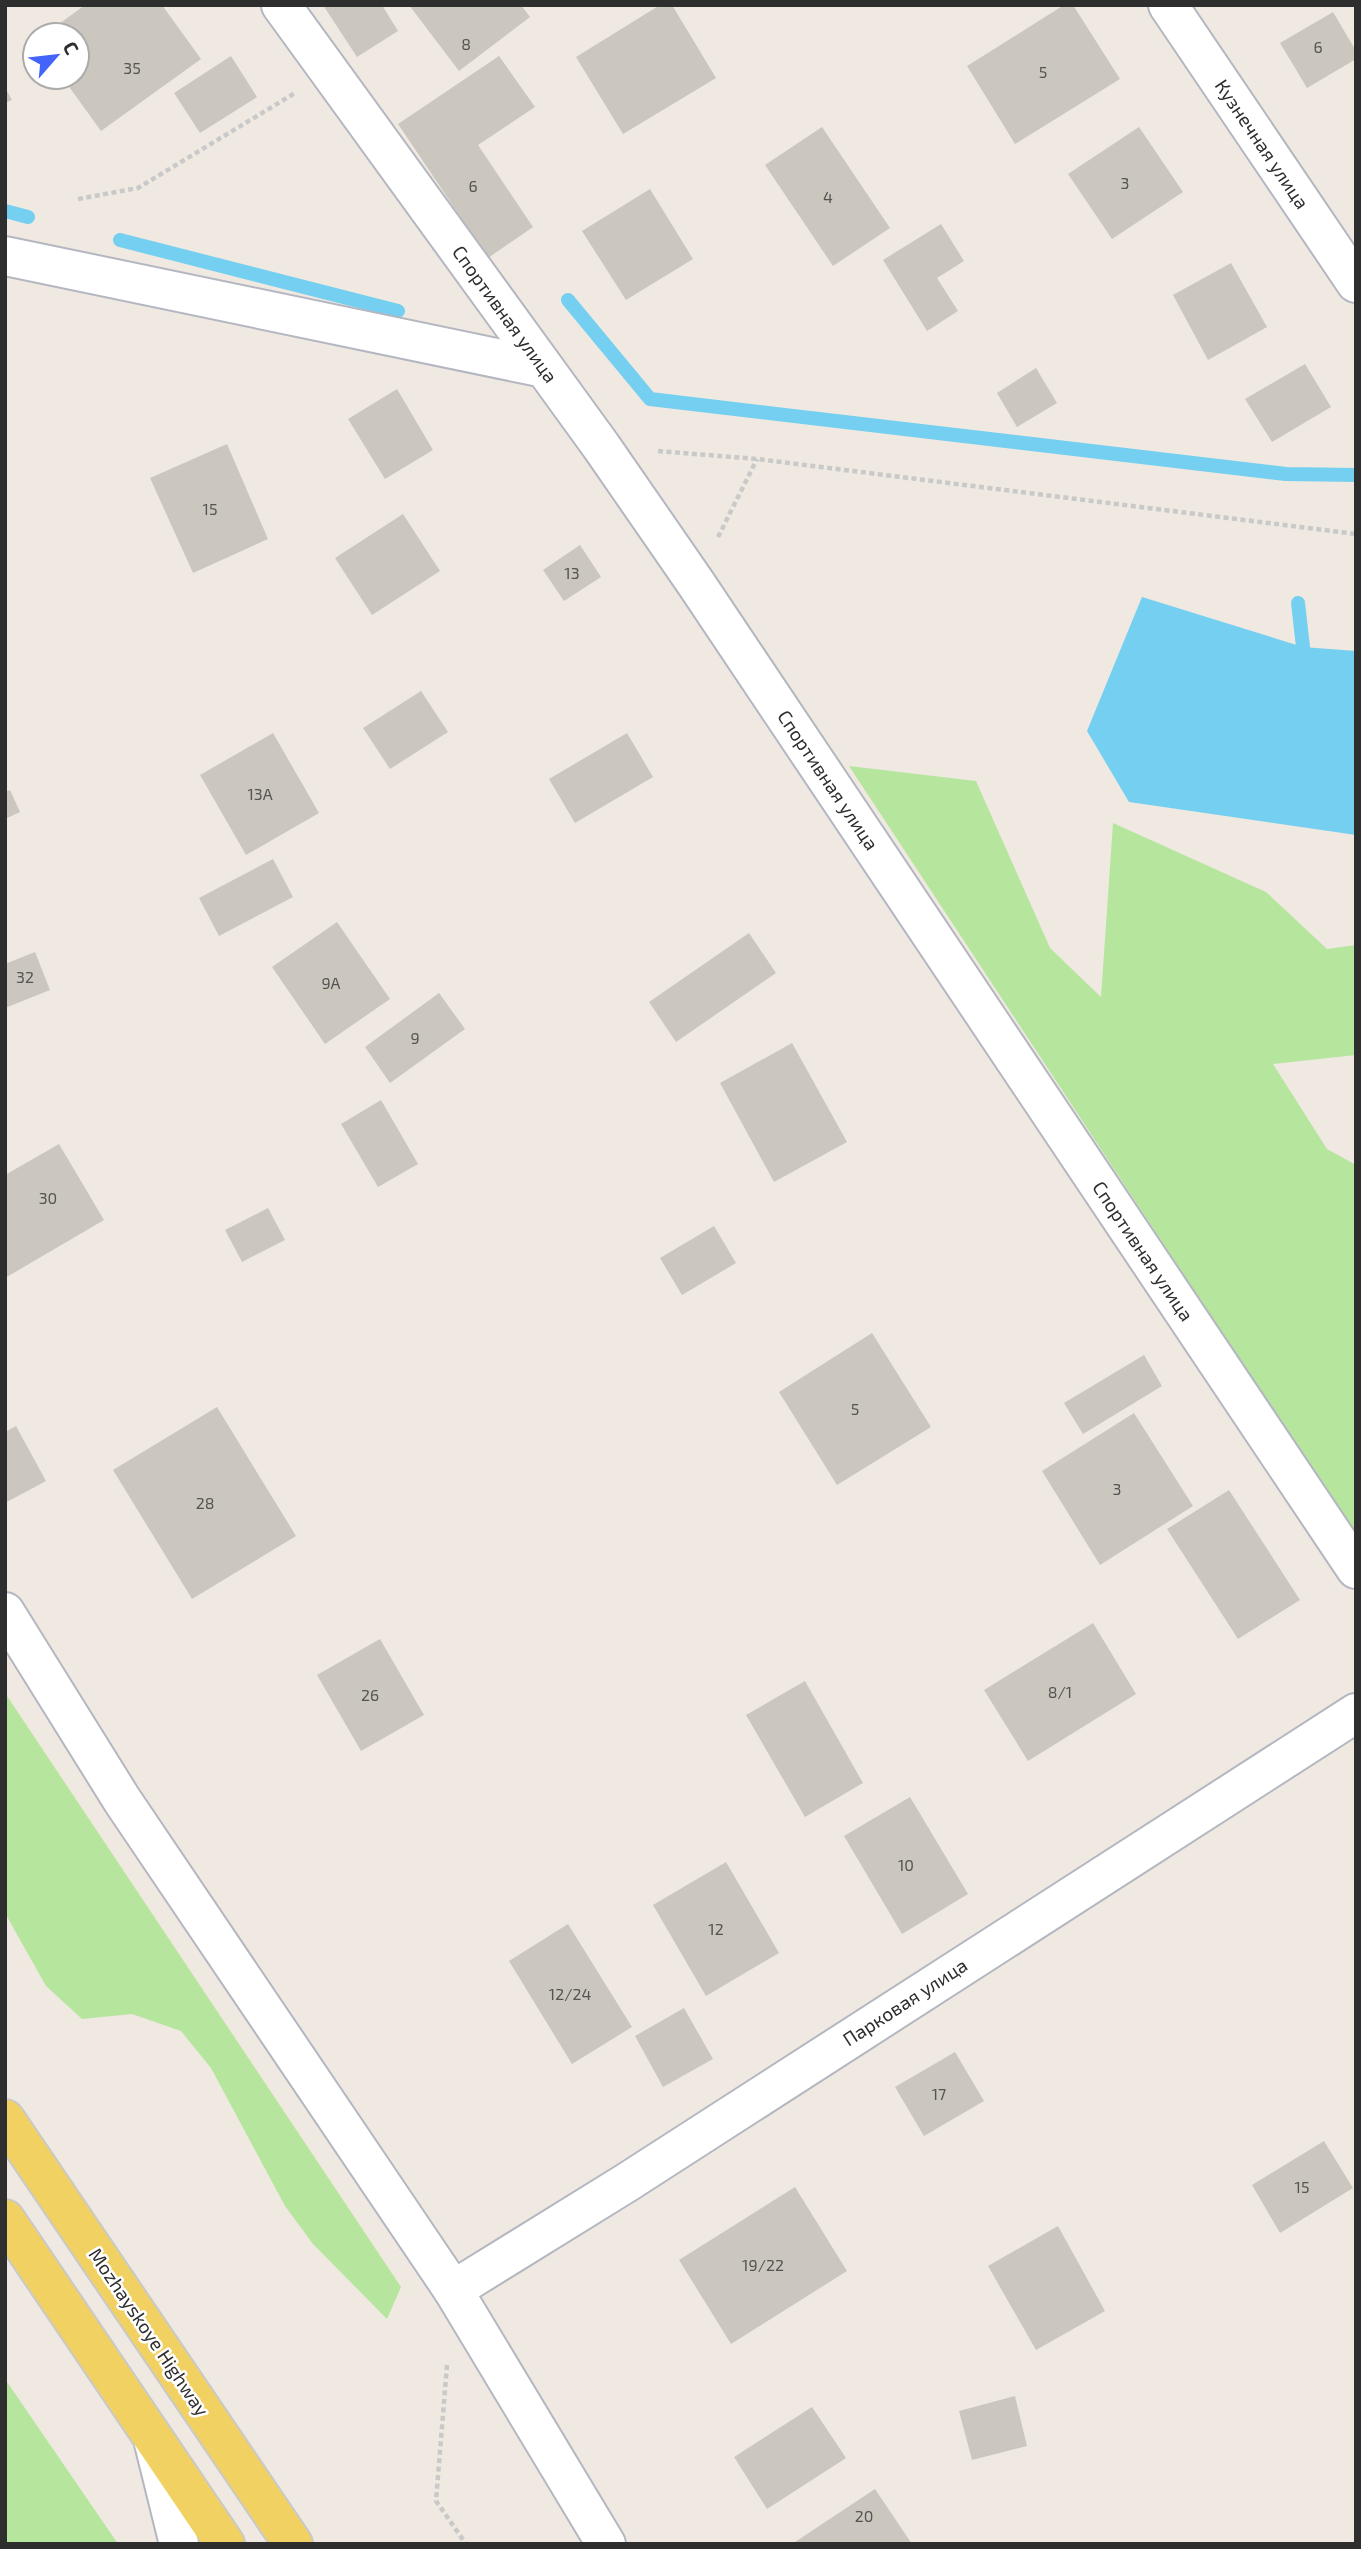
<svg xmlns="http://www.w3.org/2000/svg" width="1361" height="2549" font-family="'Exo 2',sans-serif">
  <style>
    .green { fill: #b6e59e }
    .water { fill: #75cff0 }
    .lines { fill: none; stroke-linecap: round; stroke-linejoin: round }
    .stream { stroke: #75cff0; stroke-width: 14 }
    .building { fill: #cbc7bf }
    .minor-casing { stroke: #b4b7c1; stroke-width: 42 }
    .major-casing { stroke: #c9c9c9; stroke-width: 42 }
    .path { stroke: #c9c9c9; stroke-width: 4.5; stroke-dasharray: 5 3.5; stroke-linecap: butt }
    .minor { stroke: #fff; stroke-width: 38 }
    .major { stroke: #f2d163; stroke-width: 38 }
    .labels { text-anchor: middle; stroke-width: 5; stroke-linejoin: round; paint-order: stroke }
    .number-label { font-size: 16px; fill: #555452 }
    .street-label { font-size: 19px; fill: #2e2e2e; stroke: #fff }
  </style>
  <rect width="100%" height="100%" fill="#efe9e1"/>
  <g class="green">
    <path d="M 849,766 L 976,781 L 1050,948 L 1101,997 L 1113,823 L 1266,892 L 1327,949 L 1356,945 L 1356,1055 L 1273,1064 L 1327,1149 L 1356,1165 L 1356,1537 Z"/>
    <path d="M 5,1693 L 401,2287 L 387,2319 L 313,2244 L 285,2206 L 211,2068 L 181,2031 L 132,2014 L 82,2019 L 46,1986 L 5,1913 Z"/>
    <path d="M 5,2379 L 114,2538 L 118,2544 L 5,2544 Z"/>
  </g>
  <path class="water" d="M 1142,597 L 1303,647 L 1356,651 L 1356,835 L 1129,802 L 1087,731 Z"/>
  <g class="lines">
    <g class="stream">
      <path d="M 5,211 L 28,217"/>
      <path d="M 120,240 L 398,311"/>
      <path d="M 568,300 L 650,399 L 1286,474 L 1356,475"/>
      <path d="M 1298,603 L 1303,647"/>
    </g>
  </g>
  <g class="building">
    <path d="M 85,5 L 162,5 L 201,59 L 101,131 L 62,77 L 77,77 L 77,35 L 44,35 Z"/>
    <path d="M 323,5 L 382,5 L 398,31 L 357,57 Z"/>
    <path d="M 409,5 L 521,5 L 530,17 L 459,71 Z"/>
    <path d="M 660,5 L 672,5 L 716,78 L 623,134 L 576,57 Z"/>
    <path d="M 1064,5 L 1073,5 L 1120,79 L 1015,144 L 967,66 Z"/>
    <path d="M 1333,12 L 1356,51 L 1356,59 L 1307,88 L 1280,43 Z"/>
    <path d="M 231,56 L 257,97 L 200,133 L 174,93 Z"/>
    <path d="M 499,56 L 535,107 L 478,145 L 533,227 L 488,258 L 398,124 Z"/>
    <path d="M 5,87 L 12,100 L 5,103 Z"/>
    <path d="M 822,127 L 890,228 L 833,266 L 765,165 Z"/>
    <path d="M 1139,127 L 1183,192 L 1112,239 L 1068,174 Z"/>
    <path d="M 650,189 L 693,259 L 626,300 L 582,231 Z"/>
    <path d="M 941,224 L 964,261 L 937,278 L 958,311 L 927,331 L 883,260 Z"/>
    <path d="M 1231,263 L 1267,327 L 1208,360 L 1173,295 Z"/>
    <path d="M 1305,364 L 1331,407 L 1272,442 L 1245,399 Z"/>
    <path d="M 1036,368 L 1057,403 L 1017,427 L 997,393 Z"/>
    <path d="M 397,389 L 433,450 L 385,479 L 348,419 Z"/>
    <path d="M 227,444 L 268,539 L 193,573 L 150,478 Z"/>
    <path d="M 403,514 L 440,571 L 372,615 L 335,558 Z"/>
    <path d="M 580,545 L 601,577 L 564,601 L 543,570 Z"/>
    <path d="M 421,691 L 448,732 L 390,769 L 363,728 Z"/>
    <path d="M 273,733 L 319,813 L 246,855 L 200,775 Z"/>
    <path d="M 627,733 L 653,777 L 575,823 L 549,779 Z"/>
    <path d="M 10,790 L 20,812 L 5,819 L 5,792 Z"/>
    <path d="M 273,859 L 293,897 L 219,936 L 199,898 Z"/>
    <path d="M 337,922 L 390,999 L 325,1044 L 272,967 Z"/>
    <path d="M 749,933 L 776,973 L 676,1042 L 649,1002 Z"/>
    <path d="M 35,952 L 50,990 L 5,1008 L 5,964 Z"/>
    <path d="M 439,993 L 465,1029 L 390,1083 L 365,1047 Z"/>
    <path d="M 792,1043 L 847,1142 L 774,1182 L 720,1083 Z"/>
    <path d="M 381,1100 L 418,1164 L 378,1187 L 341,1124 Z"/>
    <path d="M 59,1144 L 104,1220 L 5,1278 L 5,1175 Z"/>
    <path d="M 268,1208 L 285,1240 L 242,1262 L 225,1230 Z"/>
    <path d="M 714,1226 L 736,1263 L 682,1295 L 660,1258 Z"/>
    <path d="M 872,1333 L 931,1427 L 837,1485 L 779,1392 Z"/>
    <path d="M 1144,1355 L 1162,1386 L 1083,1434 L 1064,1403 Z"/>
    <path d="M 217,1407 L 296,1536 L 192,1599 L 113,1470 Z"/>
    <path d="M 1134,1413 L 1193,1506 L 1100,1565 L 1042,1471 Z"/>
    <path d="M 16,1426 L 46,1481 L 5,1503 L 5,1432 Z"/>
    <path d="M 1229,1490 L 1300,1600 L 1238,1639 L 1167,1529 Z"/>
    <path d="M 1093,1623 L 1136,1694 L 1028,1761 L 984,1690 Z"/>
    <path d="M 380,1639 L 424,1715 L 361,1751 L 317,1675 Z"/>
    <path d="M 805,1681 L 863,1783 L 805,1817 L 746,1715 Z"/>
    <path d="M 910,1797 L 968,1894 L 902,1934 L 844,1836 Z"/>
    <path d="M 726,1862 L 779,1953 L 706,1996 L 653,1905 Z"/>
    <path d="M 568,1924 L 632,2027 L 572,2064 L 509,1961 Z"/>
    <path d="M 684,2008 L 713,2059 L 663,2087 L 635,2036 Z"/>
    <path d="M 955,2052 L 984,2101 L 924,2136 L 895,2087 Z"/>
    <path d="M 1324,2141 L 1353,2188 L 1280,2233 L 1252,2185 Z"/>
    <path d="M 795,2187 L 847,2271 L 731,2344 L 679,2260 Z"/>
    <path d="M 1058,2226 L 1105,2311 L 1036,2350 L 988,2266 Z"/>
    <path d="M 1015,2396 L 1027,2446 L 972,2460 L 959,2411 Z"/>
    <path d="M 812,2407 L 846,2458 L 767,2509 L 734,2457 Z"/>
    <path d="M 875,2489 L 912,2544 L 792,2544 Z"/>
  </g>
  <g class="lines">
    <g class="minor-casing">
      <g id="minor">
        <path d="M 281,5 L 601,446 L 695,582 L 1356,1569"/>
        <path d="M 1168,5 L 1356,283"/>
        <path d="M 5,256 L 544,368"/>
        <path d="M 5,1612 L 122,1800 L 453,2290 L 606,2544"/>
        <path d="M 453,2290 L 626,2183 L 1356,1713"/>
        <path d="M 154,2443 L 179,2544"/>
      </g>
    </g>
    <g class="major-casing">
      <g id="major">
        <path d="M 5,2119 L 293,2544"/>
        <path d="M 5,2219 L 225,2544"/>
      </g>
    </g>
    <g class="path">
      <path d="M 78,199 L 138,188 L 295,93"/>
      <path d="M 658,451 L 757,459 L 1356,534"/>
      <path d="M 718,537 L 757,459"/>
      <path d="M 447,2365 L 436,2501 L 466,2544"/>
    </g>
    <use href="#minor" class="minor"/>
    <use href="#major" class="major"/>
  </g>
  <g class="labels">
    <g class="number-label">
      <text x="466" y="50">8</text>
      <text x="1318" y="53">6</text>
      <text x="132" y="74">35</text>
      <text x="1043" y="78">5</text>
      <text x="1125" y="189">3</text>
      <text x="473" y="192">6</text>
      <text x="828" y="203">4</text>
      <text x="210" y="515">15</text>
      <text x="572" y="579">13</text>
      <text x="260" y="800">13А</text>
      <text x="25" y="983">32</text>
      <text x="331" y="989">9А</text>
      <text x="415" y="1044">9</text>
      <text x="48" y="1204">30</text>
      <text x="855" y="1415">5</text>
      <text x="1117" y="1495">3</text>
      <text x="205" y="1509">28</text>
      <text x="1060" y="1698">8/1</text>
      <text x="370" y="1701">26</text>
      <text x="906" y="1871">10</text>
      <text x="716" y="1935">12</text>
      <text x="570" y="2000">12/24</text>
      <text x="939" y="2100">17</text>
      <text x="1302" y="2193">15</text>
      <text x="763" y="2271">19/22</text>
      <text x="864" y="2522">20</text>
    </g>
    <g class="street-label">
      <text transform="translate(1262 144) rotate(56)" y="7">Кузнечная улица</text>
      <text transform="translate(505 314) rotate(54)" y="7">Спортивная улица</text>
      <text transform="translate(828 780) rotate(56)" y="7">Спортивная улица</text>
      <text transform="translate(1143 1251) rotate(56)" y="7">Спортивная улица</text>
      <text transform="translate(905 2002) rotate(-33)" y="7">Парковая улица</text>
      <text transform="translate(149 2332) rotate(56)" y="7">Mozhayskoye Highway</text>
    </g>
  </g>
  <rect width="1361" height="2549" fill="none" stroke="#2e2e2e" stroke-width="14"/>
  <g transform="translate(56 56) rotate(62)"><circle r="33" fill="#ffffff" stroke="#ababab" stroke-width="2"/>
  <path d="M0-5L12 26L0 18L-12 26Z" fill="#4264fb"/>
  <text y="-10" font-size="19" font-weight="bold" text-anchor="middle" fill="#2e2e2e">С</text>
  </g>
</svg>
